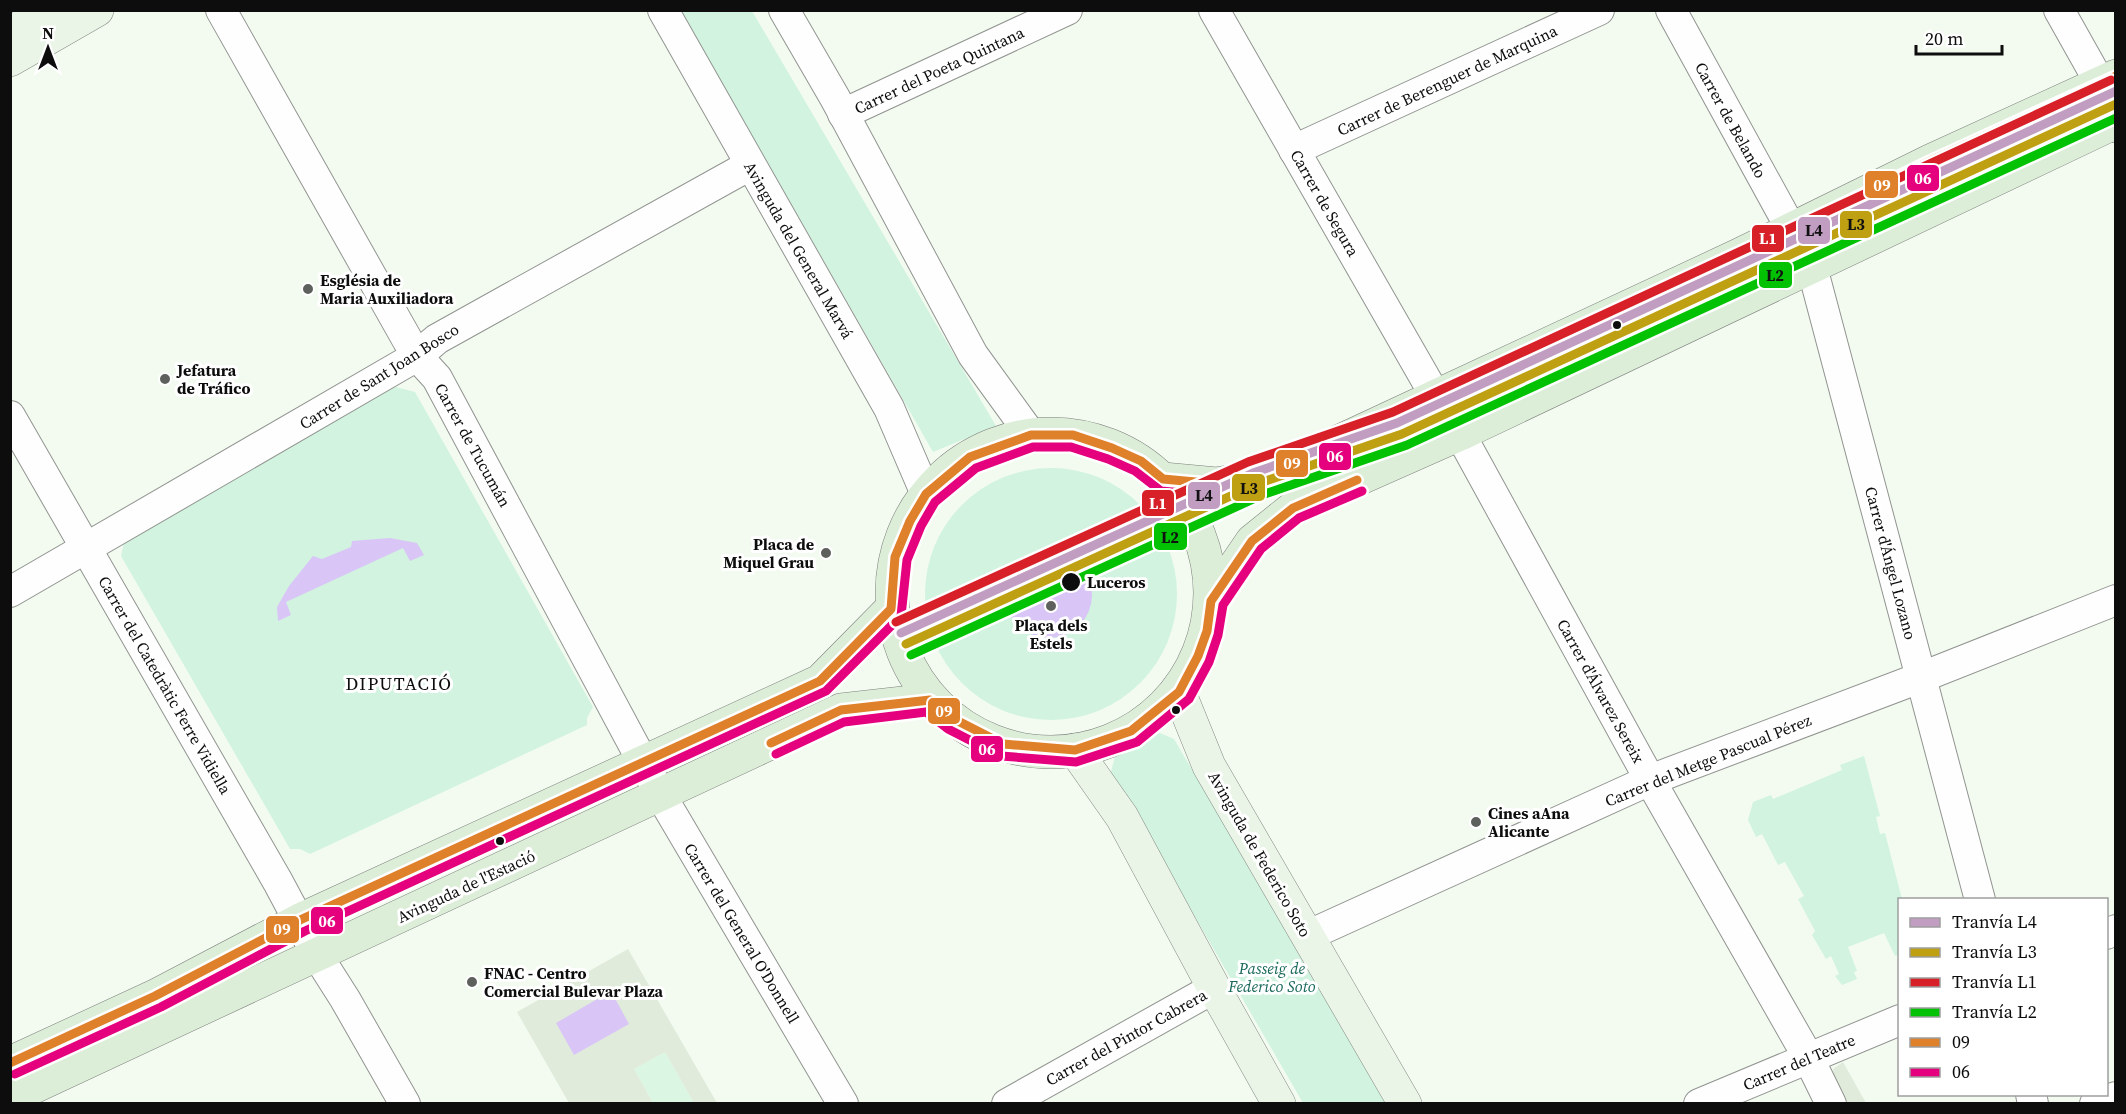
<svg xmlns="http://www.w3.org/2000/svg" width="2126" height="1114" font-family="'Source Serif 4',serif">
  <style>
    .green { fill: #d1f3df }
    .pitch { fill: #dbf6e3 }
    .plaza { fill: #e0ebdc }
    .water { fill: #d9c6f7 }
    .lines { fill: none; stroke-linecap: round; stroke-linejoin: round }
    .street-casing { stroke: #919490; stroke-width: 32 }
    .secondary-casing { stroke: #878b86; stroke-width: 34 }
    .primary-casing { stroke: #7e817d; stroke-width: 34 }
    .street { stroke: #fdfefd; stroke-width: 30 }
    .secondary { stroke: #eaf5e8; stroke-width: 33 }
    .primary { stroke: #dcedd8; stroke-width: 33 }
    .bus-1-casing { stroke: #fff; stroke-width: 14 }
    .bus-2-casing { stroke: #fff; stroke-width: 14 }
    .bus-1 { stroke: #df802a; stroke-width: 9 }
    .bus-2 { stroke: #e5007d; stroke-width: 9 }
    .tram-1-casing { stroke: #fff; stroke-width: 14 }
    .tram-2-casing { stroke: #fff; stroke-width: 14 }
    .tram-3-casing { stroke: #fff; stroke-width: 14 }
    .tram-4-casing { stroke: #fff; stroke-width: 14 }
    .tram-1 { stroke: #c19dc2; stroke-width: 9 }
    .tram-2 { stroke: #bea012; stroke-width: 9 }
    .tram-3 { stroke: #d72028; stroke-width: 9 }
    .tram-4 { stroke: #03c203; stroke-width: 9 }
    .poi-dot { fill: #5e605d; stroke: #fff; stroke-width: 2 }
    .bus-dot { fill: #0d0d0d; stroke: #fff; stroke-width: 2 }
    .labels { text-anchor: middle; stroke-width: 6; stroke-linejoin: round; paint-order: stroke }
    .street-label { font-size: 16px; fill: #0d0d0d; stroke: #fff }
    .poi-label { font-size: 16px; font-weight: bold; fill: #0d0d0d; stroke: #fff; text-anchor: start }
    .stop-label { font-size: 16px; font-weight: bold; fill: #0d0d0d; stroke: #fff; text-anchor: start }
    .park-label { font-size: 16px; font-style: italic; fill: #1a695b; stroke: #fff }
    .neighbourhood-label { font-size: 18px; letter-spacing: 1.5px; fill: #0d0d0d; stroke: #fff }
    .line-badge { stroke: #fff; stroke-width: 2 }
    .badge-label { font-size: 16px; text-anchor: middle; font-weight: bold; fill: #fff }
    .pale-badge-label { font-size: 16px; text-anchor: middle; font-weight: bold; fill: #111 }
  </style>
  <rect width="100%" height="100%" fill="#f3fbf1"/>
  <g class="green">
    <path d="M 681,11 L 752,11 L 996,426 L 933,452 Z"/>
    <path d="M 392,386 L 415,392 L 593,707 L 587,718 L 587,725 L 310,854 L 300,849 L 290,849 L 121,556 L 125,538 Z"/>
    <circle cx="1051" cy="594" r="126"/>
    <path d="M 1160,733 L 1174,739 L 1304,960 L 1385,1103 L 1303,1103 L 1111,772 L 1115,756 L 1136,740 Z"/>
    <path d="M 1864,756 L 1880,816 L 1876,817 L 1880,834 L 1885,833 L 1902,899 L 1900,900 L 1899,957 L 1898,955 L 1895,956 L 1884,933 L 1848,947 L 1857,971 L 1854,972 L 1857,979 L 1842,985 L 1835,976 L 1839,974 L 1831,956 L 1826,959 L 1812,935 L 1815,931 L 1798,899 L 1804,896 L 1785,862 L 1778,865 L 1762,834 L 1756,837 L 1748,820 L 1753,802 L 1771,795 L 1773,799 L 1842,770 L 1840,765 Z"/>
  </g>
  <path class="pitch" d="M 665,1052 L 694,1103 L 653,1103 L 634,1069 Z"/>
  <g class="plaza">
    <path d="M 628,949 L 717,1103 L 694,1103 L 665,1052 L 634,1069 L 653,1103 L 569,1103 L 517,1012 Z"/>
    <path d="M 1843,1062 L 1866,1103 L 1845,1103 L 1834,1081 L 1833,1069 Z"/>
  </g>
  <g class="water">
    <path d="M 390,538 L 417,543 L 424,555 L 410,561 L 403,548 L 286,602 L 291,615 L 278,621 L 277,607 L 289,586 L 313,556 L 322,559 L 351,547 L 352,541 Z"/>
    <circle cx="1049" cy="595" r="43"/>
    <path d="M 611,991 L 629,1024 L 574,1055 L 556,1023 Z"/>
  </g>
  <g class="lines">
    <g class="street-casing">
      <g id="street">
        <path d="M 221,10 L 408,341 L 417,356 L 437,378 L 660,794 L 843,1104"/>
        <path d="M 663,10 L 889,408 L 926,494"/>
        <path d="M 784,10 L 835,98 L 973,355 L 1031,435"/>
        <path d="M 1214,10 L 1436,397"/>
        <path d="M 1671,10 L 1812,267 L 1980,900"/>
        <path d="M 2059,10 L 2100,83 L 2116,127"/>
        <path d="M 843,114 L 1067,10"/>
        <path d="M 1294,150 L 1599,10"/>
        <path d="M 1495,369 L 1474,403 L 1460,434 L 1650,780 L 1808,1057 L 1831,1104"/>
        <path d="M 10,416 L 278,882 L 317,955 L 345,999 L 405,1104"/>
        <path d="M 10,592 L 417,356 L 437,339 L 750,165"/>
        <path d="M 2106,934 L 2116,930"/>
        <path d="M 1307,936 L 1650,780 L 1922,677 L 2116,600"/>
        <path d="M 2031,1094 L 2033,1104"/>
        <path d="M 1007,1104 L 1214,988"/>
        <path d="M 1699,1104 L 1900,1020"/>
        <path d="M 2095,1104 L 2116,1097"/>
      </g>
    </g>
    <g class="secondary-casing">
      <g id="secondary">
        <path d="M 10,33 L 49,10"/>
        <path d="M 10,60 L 97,10"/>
        <path d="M 1179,692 L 1209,766 L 1405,1104"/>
        <path d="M 1075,750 L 1122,817 L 1214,988 L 1279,1104"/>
      </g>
    </g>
    <g class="primary-casing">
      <g id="primary">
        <circle cx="1051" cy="593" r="159"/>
        <path d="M 1163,479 L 1217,484 L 1267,475 L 1739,255 L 1930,161 L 2116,76"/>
        <path d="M 1211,601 L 1252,541 L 1293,508 L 1460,434 L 2116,122"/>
        <path d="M 10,1063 L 155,996 L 300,920 L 820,681 L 891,609"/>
        <path d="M 10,1098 L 841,710 L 930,700"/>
      </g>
    </g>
    <use href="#street" class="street"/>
    <use href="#secondary" class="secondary"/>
    <use href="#primary" class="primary"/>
    <g class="bus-1-casing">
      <g id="bus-1">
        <path d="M 771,743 L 841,710 L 930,700 L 954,719 L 1003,744 L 1075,750 L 1131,731 L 1179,692 L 1198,656 L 1207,631 L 1211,601 L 1252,541 L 1293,508 L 1357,480"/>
        <path d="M 10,1063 L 155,996 L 300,920 L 820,681 L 891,609 L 895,557 L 910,521 L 926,494 L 970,457 L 1031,435 L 1073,435 L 1112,448 L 1141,461 L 1163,479 L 1217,484 L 1267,475 L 1739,255 L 1930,161 L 2116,76"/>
      </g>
    </g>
    <g class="bus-2-casing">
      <g id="bus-2">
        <path d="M 776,754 L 844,722 L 926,712 L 948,729 L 1001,756 L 1076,762 L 1137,742 L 1189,699 L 1209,662 L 1218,635 L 1223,605 L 1261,549 L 1299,518 L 1362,491"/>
        <path d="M 15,1074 L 161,1007 L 305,931 L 826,691 L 901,616 L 907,560 L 921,526 L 935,502 L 976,468 L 1033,447 L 1071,447 L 1108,459 L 1135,471 L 1161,491 L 1217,496 L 1271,486 L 1744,266 L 1935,172 L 2116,89"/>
      </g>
    </g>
    <use href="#bus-1" class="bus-1"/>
    <use href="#bus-2" class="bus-2"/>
    <g class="tram-1-casing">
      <path id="tram-1" d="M 901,633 L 1253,473 L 1397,423 L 2116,91"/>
    </g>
    <g class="tram-2-casing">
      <path id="tram-2" d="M 906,644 L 1257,484 L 1402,434 L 2116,104"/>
    </g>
    <g class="tram-3-casing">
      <path id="tram-3" d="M 896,622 L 1248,462 L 1393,412 L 2111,80"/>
    </g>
    <g class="tram-4-casing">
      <path id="tram-4" d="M 911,655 L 1262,495 L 1407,445 L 2116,118"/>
    </g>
    <use href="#tram-1" class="tram-1"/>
    <use href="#tram-2" class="tram-2"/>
    <use href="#tram-3" class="tram-3"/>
    <use href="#tram-4" class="tram-4"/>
  </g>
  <g class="poi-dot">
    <circle cx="308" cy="289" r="6"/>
    <circle cx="165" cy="379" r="6"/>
    <circle cx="826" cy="553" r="6"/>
    <circle cx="1051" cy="606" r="6"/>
    <circle cx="1476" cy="822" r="6"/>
    <circle cx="472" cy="982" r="6"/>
  </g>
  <g class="bus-dot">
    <circle cx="1617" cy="325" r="5"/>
    <circle cx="1071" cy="582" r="10"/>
    <circle cx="1176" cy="710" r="5"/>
    <circle cx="500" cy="841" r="5"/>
  </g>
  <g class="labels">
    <g class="street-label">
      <text transform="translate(939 70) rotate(-25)" y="6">Carrer del Poeta Quintana</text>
      <text transform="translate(1447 80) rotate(-25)" y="6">Carrer de Berenguer de Marquina</text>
      <text transform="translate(1731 120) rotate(61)" y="6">Carrer de Belando</text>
      <text transform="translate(1325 203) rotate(60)" y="6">Carrer de Segura</text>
      <text transform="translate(799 250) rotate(60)" y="6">Avinguda del General Marvá</text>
      <text transform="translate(379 376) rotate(-32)" y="6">Carrer de Sant Joan Bosco</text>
      <text transform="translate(473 445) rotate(61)" y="6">Carrer de Tucumán</text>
      <text transform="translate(1891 563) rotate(75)" y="6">Carrer d'Ángel Lozano</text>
      <text transform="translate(165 685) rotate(60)" y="6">Carrer del Catedràtic Ferre Vidiella</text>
      <text transform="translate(1601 691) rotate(61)" y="6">Carrer d'Álvarez Sereix</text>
      <text transform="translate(1708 760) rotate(-22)" y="6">Carrer del Metge Pascual Pérez</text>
      <text transform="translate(1260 854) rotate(60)" y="6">Avinguda de Federico Soto</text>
      <text transform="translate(466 886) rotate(-25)" y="6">Avinguda de l'Estació</text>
      <text transform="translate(742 933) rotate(59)" y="6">Carrer del General O'Donnell</text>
      <text transform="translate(1126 1037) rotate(-29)" y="6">Carrer del Pintor Cabrera</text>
      <text transform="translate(1799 1062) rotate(-23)" y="6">Carrer del Teatre</text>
    </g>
    <g class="poi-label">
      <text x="320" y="286">Església de<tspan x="320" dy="18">Maria Auxiliadora</tspan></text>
      <text x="177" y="376">Jefatura<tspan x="177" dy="18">de Tráfico</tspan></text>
      <text x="814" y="550" text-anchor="end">Placa de<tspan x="814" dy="18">Miquel Grau</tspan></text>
      <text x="1051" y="631" text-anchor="middle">Plaça dels<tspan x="1051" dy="18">Estels</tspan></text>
      <text x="1488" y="819">Cines aAna<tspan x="1488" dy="18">Alicante</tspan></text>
      <text x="484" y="979">FNAC - Centro<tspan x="484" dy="18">Comercial Bulevar Plaza</tspan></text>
    </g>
    <g class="stop-label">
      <text x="1087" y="588">Luceros</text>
    </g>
    <g class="park-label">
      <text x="1272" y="974">Passeig de<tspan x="1272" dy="18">Federico Soto</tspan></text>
    </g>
    <g class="neighbourhood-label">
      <text x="399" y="690">DIPUTACIÓ</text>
    </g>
  </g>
  <g class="line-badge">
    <rect x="1906" y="164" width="34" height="28" rx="6" fill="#e5007d"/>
    <rect x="1864" y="170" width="35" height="29" rx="6" fill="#df802a"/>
    <rect x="1839" y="210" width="34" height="29" rx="6" fill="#bea012"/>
    <rect x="1797" y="216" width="34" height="29" rx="6" fill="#c19dc2"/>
    <rect x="1751" y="224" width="34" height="29" rx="6" fill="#d72028"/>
    <rect x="1758" y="261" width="35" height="28" rx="6" fill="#03c203"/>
    <rect x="1318" y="442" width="34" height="29" rx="6" fill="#e5007d"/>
    <rect x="1275" y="449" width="34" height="29" rx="6" fill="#df802a"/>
    <rect x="1231" y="473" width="35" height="29" rx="6" fill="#bea012"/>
    <rect x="1187" y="481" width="34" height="29" rx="6" fill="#c19dc2"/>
    <rect x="1141" y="489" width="34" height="28" rx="6" fill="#d72028"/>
    <rect x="1153" y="522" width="35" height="29" rx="6" fill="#03c203"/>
    <rect x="927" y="697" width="34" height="28" rx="6" fill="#df802a"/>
    <rect x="970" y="735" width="34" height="28" rx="6" fill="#e5007d"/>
    <rect x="310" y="906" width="34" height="29" rx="6" fill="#e5007d"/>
    <rect x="265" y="915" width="35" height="29" rx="6" fill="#df802a"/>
  </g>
  <g class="badge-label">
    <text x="1923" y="184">06</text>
    <text x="1882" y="191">09</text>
    <text x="1768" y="244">L1</text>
    <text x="1335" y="462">06</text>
    <text x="1292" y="469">09</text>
    <text x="1158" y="509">L1</text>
    <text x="944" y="717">09</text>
    <text x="987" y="755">06</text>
    <text x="327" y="927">06</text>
    <text x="282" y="935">09</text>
  </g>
  <g class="pale-badge-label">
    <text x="1856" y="230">L3</text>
    <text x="1814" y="236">L4</text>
    <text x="1775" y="281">L2</text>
    <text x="1249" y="494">L3</text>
    <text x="1204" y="501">L4</text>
    <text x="1170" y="543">L2</text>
  </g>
  <rect width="2126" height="1114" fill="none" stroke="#0d0d0d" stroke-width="24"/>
  <rect x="1898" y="898" width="210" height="198" fill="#ffffff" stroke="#9e9e9e" stroke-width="1.5"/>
  <rect x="1910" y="918" width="30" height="9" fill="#c19dc2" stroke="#9e9e9e" stroke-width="1.5"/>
  <text x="1952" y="928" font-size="18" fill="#0d0d0d">Tranvía L4</text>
  <rect x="1910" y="948" width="30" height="9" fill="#bea012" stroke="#9e9e9e" stroke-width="1.5"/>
  <text x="1952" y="958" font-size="18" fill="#0d0d0d">Tranvía L3</text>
  <rect x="1910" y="978" width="30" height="9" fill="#d72028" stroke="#9e9e9e" stroke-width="1.5"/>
  <text x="1952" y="988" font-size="18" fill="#0d0d0d">Tranvía L1</text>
  <rect x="1910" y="1008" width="30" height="9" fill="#03c203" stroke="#9e9e9e" stroke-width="1.5"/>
  <text x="1952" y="1018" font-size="18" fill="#0d0d0d">Tranvía L2</text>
  <rect x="1910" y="1038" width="30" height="9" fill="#df802a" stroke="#9e9e9e" stroke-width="1.5"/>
  <text x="1952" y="1048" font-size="18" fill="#0d0d0d">09</text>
  <rect x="1910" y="1068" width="30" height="9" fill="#e5007d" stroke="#9e9e9e" stroke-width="1.5"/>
  <text x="1952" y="1078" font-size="18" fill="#0d0d0d">06</text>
  <g transform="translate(48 48)" stroke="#ffffff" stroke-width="4.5" paint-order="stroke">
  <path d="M0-4.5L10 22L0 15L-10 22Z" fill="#0d0d0d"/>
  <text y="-9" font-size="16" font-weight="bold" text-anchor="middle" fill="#0d0d0d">N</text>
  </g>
  <path d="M1916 45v9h86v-9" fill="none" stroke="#0d0d0d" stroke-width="3"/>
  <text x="1925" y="45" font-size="18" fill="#0d0d0d" stroke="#ffffff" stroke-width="4.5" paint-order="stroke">20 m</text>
</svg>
